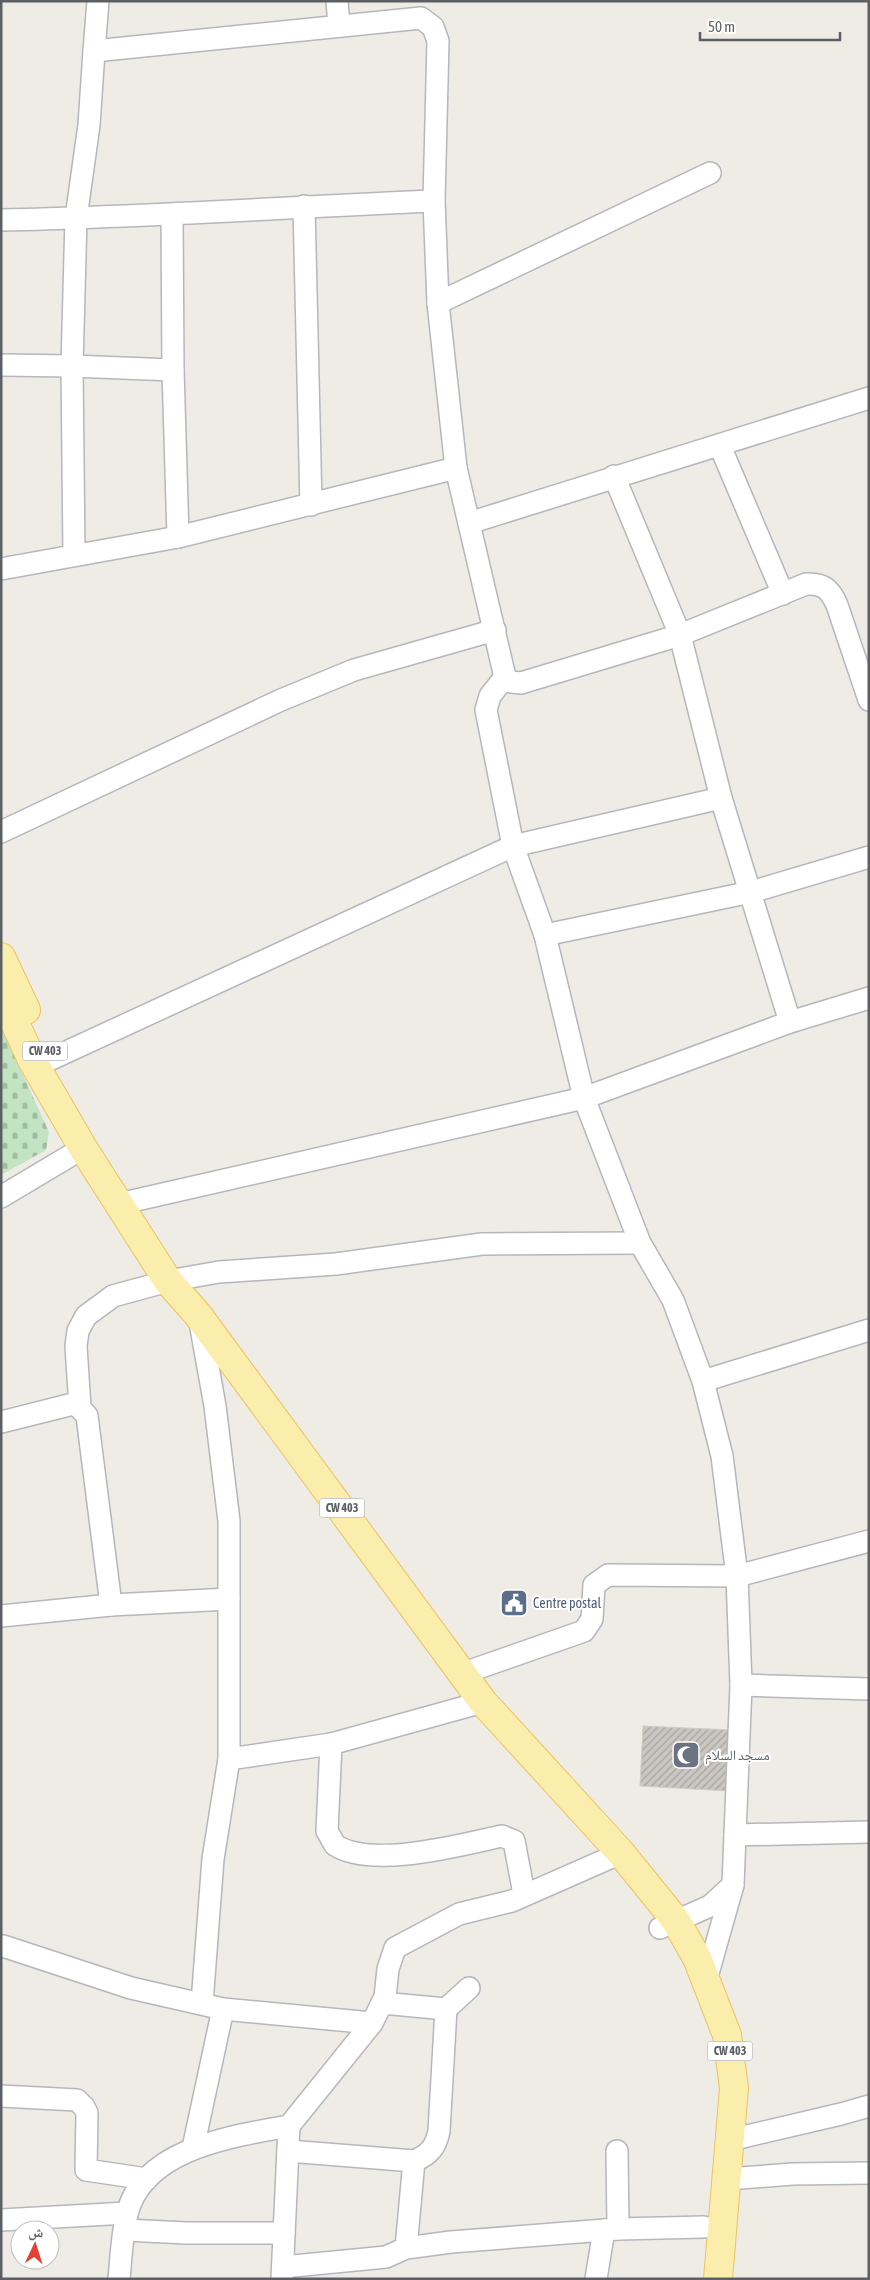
<svg xmlns="http://www.w3.org/2000/svg" width="870" height="2280" font-family="'Asap Condensed','Noto Naskh Arabic',sans-serif">
  <style>
    .cemetery { fill: url(#cemetery-stones) }
    .building { fill: url(#building-hatch); stroke: #d2cdc3 }
    .lines { fill: none; stroke-linecap: round; stroke-linejoin: round }
    .minor-casing { stroke: #b4b7bb; stroke-width: 24 }
    .primary-casing { stroke: #ebc360; stroke-width: 30 }
    .minor { stroke: #fff; stroke-width: 21 }
    .primary { stroke: #fbeeac; stroke-width: 28 }
    .labels { text-anchor: middle; stroke-width: 4; stroke-linejoin: round; paint-order: stroke }
    .shield { fill: #fff; stroke: #8d9092; stroke-width: 1 }
    .shield-label { font-size: 12px; font-weight: bold; fill: #5c6064 }
    .service-label { font-size: 14px; fill: #4e5e75; stroke: #fff; text-anchor: start }
    .worship-label { font-size: 14px; fill: #5b616d; stroke: #fff; text-anchor: start }
  </style>
  <defs>
    <pattern id="cemetery-stones" width="16" height="16" patternUnits="userSpaceOnUse" patternTransform="scale(1.25)"><rect width="16" height="16" fill="#c2e4c2"/><path d="M2 7V4a2 2 0 0 1 4 0v3zM10 15v-3a2 2 0 0 1 4 0v3z" fill="#a1bca1"/></pattern>
    <pattern id="building-hatch" width="6" height="6" patternUnits="userSpaceOnUse" patternTransform="scale(1.25)"><rect width="6" height="6" fill="#cac6c1"/><path d="M-1 1l2-2M0 6l6-6M5 7l2-2" fill="none" stroke="#a7a4a0"/></pattern>
  </defs>
  <rect width="100%" height="100%" fill="#eeece4"/>
  <path class="cemetery" d="M 1,1027 L 49,1132 L 46,1150 L 1,1175 Z"/>
  <path class="building" d="M 643,1726 L 732,1730 L 729,1791 L 640,1786 Z"/>
  <g class="lines">
    <g class="minor-casing">
      <g id="minor">
        <path d="M 337,1 L 339,26"/>
        <path d="M 94,51 L 98,1"/>
        <path d="M 304,206 L 311,505"/>
        <path d="M 172,215 L 173,370 L 178,537"/>
        <path d="M 1,220 C 146,217 290,207 434,201"/>
        <path d="M 438,303 L 710,173"/>
        <path d="M 1,365 L 72,366 L 173,370"/>
        <path d="M 720,446 L 783,594"/>
        <path d="M 614,476 L 680,635 L 721,798 L 790,1022"/>
        <path d="M 469,523 L 869,398"/>
        <path d="M 74,555 L 72,366 L 76,218 L 89,125 L 94,51 L 421,18 L 433,27 L 438,41 L 434,201 L 438,303 L 456,468 L 505,677 L 511,682 L 521,683 L 680,635 L 806,584 C 823,583 830,589 837,605 L 869,700"/>
        <path d="M 1,569 L 178,537 L 456,468"/>
        <path d="M 505,677 L 490,696 L 486,710 L 513,846 L 545,935 L 584,1098 L 640,1243 L 673,1300 L 703,1381 L 722,1456 L 737,1576 L 741,1685 L 733,1885 L 705,1984"/>
        <path d="M 1,832 L 281,700 L 354,670 L 495,630"/>
        <path d="M 545,935 L 751,892 L 869,857"/>
        <path d="M 49,1060 L 513,846 L 721,798"/>
        <path d="M 1,1197 L 83,1148"/>
        <path d="M 119,1204 L 584,1098 L 790,1022 L 869,998"/>
        <path d="M 199,1317 L 215,1406 L 229,1521 L 229,1759 L 213,1859 L 202,2003"/>
        <path d="M 703,1381 L 869,1330"/>
        <path d="M 80,1408 L 76,1346 L 78,1331 L 86,1316 L 113,1296 L 168,1281 L 219,1272 L 336,1264 L 482,1244 L 640,1243"/>
        <path d="M 1,1422 L 73,1404 L 80,1408 L 87,1416 L 111,1605"/>
        <path d="M 1,1616 L 111,1605 L 229,1599"/>
        <path d="M 464,1673 L 584,1631 L 592,1619 L 594,1585 L 608,1575 L 737,1576 L 869,1541"/>
        <path d="M 741,1685 L 869,1689"/>
        <path d="M 331,1744 L 327,1831 L 335,1845 C 372,1869 460,1845 502,1836 L 514,1841 L 524,1894"/>
        <path d="M 229,1759 L 331,1744 L 483,1702"/>
        <path d="M 735,1835 L 869,1832"/>
        <path d="M 660,1928 L 710,1906 L 733,1885"/>
        <path d="M 3,1946 L 131,1988 L 223,2009 L 372,2023"/>
        <path d="M 382,2003 L 446,2009 L 439,2131 C 436,2147 429,2155 414,2161 L 406,2248"/>
        <path d="M 446,2009 L 469,1988"/>
        <path d="M 1,2096 L 77,2100 L 84,2107 L 87,2113 L 86,2170 L 147,2179"/>
        <path d="M 730,2140 L 841,2114 L 869,2106"/>
        <path d="M 193,2148 L 223,2009"/>
        <path d="M 288,2151 L 414,2161"/>
        <path d="M 617,2151 L 618,2229"/>
        <path d="M 727,2179 L 793,2174 L 869,2173"/>
        <path d="M 1,2220 L 127,2213"/>
        <path d="M 126,2230 L 186,2233 L 284,2233"/>
        <path d="M 283,2267 L 386,2257 L 406,2248 L 451,2242 L 618,2229 L 704,2227"/>
        <path d="M 119,2279 C 121,2258 122,2234 127,2214 C 143,2148 234,2136 289,2126 L 372,2023 L 385,1997 L 388,1969 L 395,1948 L 459,1914 L 512,1901 L 621,1853"/>
        <path d="M 282,2279 L 289,2126"/>
        <path d="M 596,2279 L 604,2230"/>
      </g>
    </g>
    <g class="primary-casing">
      <g id="primary">
        <path d="M 1,957 L 26,1010"/>
        <path d="M 1,993 L 32,1060 L 83,1148 L 168,1281 L 198,1315 L 483,1702 L 621,1853 L 676,1921 L 697,1958 L 727,2035 L 734,2088 L 718,2279"/>
      </g>
    </g>
    <use href="#minor" class="minor"/>
    <use href="#primary" class="primary"/>
  </g>
  <defs>
    <g id="civic-square" transform="scale(1.4375)"><rect x="-9" y="-9" width="18" height="18" rx="4" fill="#5c6f8a" stroke="#fff"/><path d="M-.6-6.5H3V-4.5H.6V-3L4-1V1h2V6H-6V1h2V-1L-.6-3ZM-1.2 2.5V6h2.4V2.5Z" fill="#fff"/></g>
    <g id="mosque-square" transform="scale(1.4375)"><rect x="-9" y="-9" width="18" height="18" rx="4" fill="#6b7280" stroke="#fff"/><path d="M3.5-4.9A6 6 0 1 0 3.5 4.9A5 5 0 1 1 3.5-4.9Z" fill="#fff"/></g>
  </defs>
  <g fill-rule="evenodd">
    <use href="#civic-square" x="514" y="1603"/>
    <use href="#mosque-square" x="686" y="1755"/>
  </g>
  <g class="labels">
    <g class="shield">
      <rect x="22.5" y="1041.5" width="45" height="19" rx="4"/>
      <rect x="319.5" y="1498.5" width="45" height="19" rx="4"/>
      <rect x="707.5" y="2041.5" width="45" height="19" rx="4"/>
    </g>
    <g class="shield-label">
      <text x="45" y="1055">CW 403</text>
      <text x="342" y="1512">CW 403</text>
      <text x="730" y="2055">CW 403</text>
    </g>
    <g class="service-label">
      <text x="533" y="1608">Centre postal</text>
    </g>
    <g class="worship-label">
      <text x="705" y="1760">مسجد السلام</text>
    </g>
  </g>
  <rect width="870" height="2280" fill="none" stroke="#5c6064" stroke-width="5"/>
  <g transform="translate(35 2245) rotate(4)"><circle r="24" fill="#ffffff" stroke="#bebfc1"/>
  <path d="M0-4L9 19L0 12L-9 19Z" fill="#e24236"/>
  <text y="-8" font-size="14" font-weight="bold" text-anchor="middle" fill="#5c6064">ش</text>
  </g>
  <path d="M700 32v8h140v-8" fill="none" stroke="#5c6064" stroke-width="2.5"/>
  <text x="708" y="32" font-size="15" fill="#5c6064" stroke="#ffffff" stroke-width="4" paint-order="stroke">50 m</text>
</svg>
